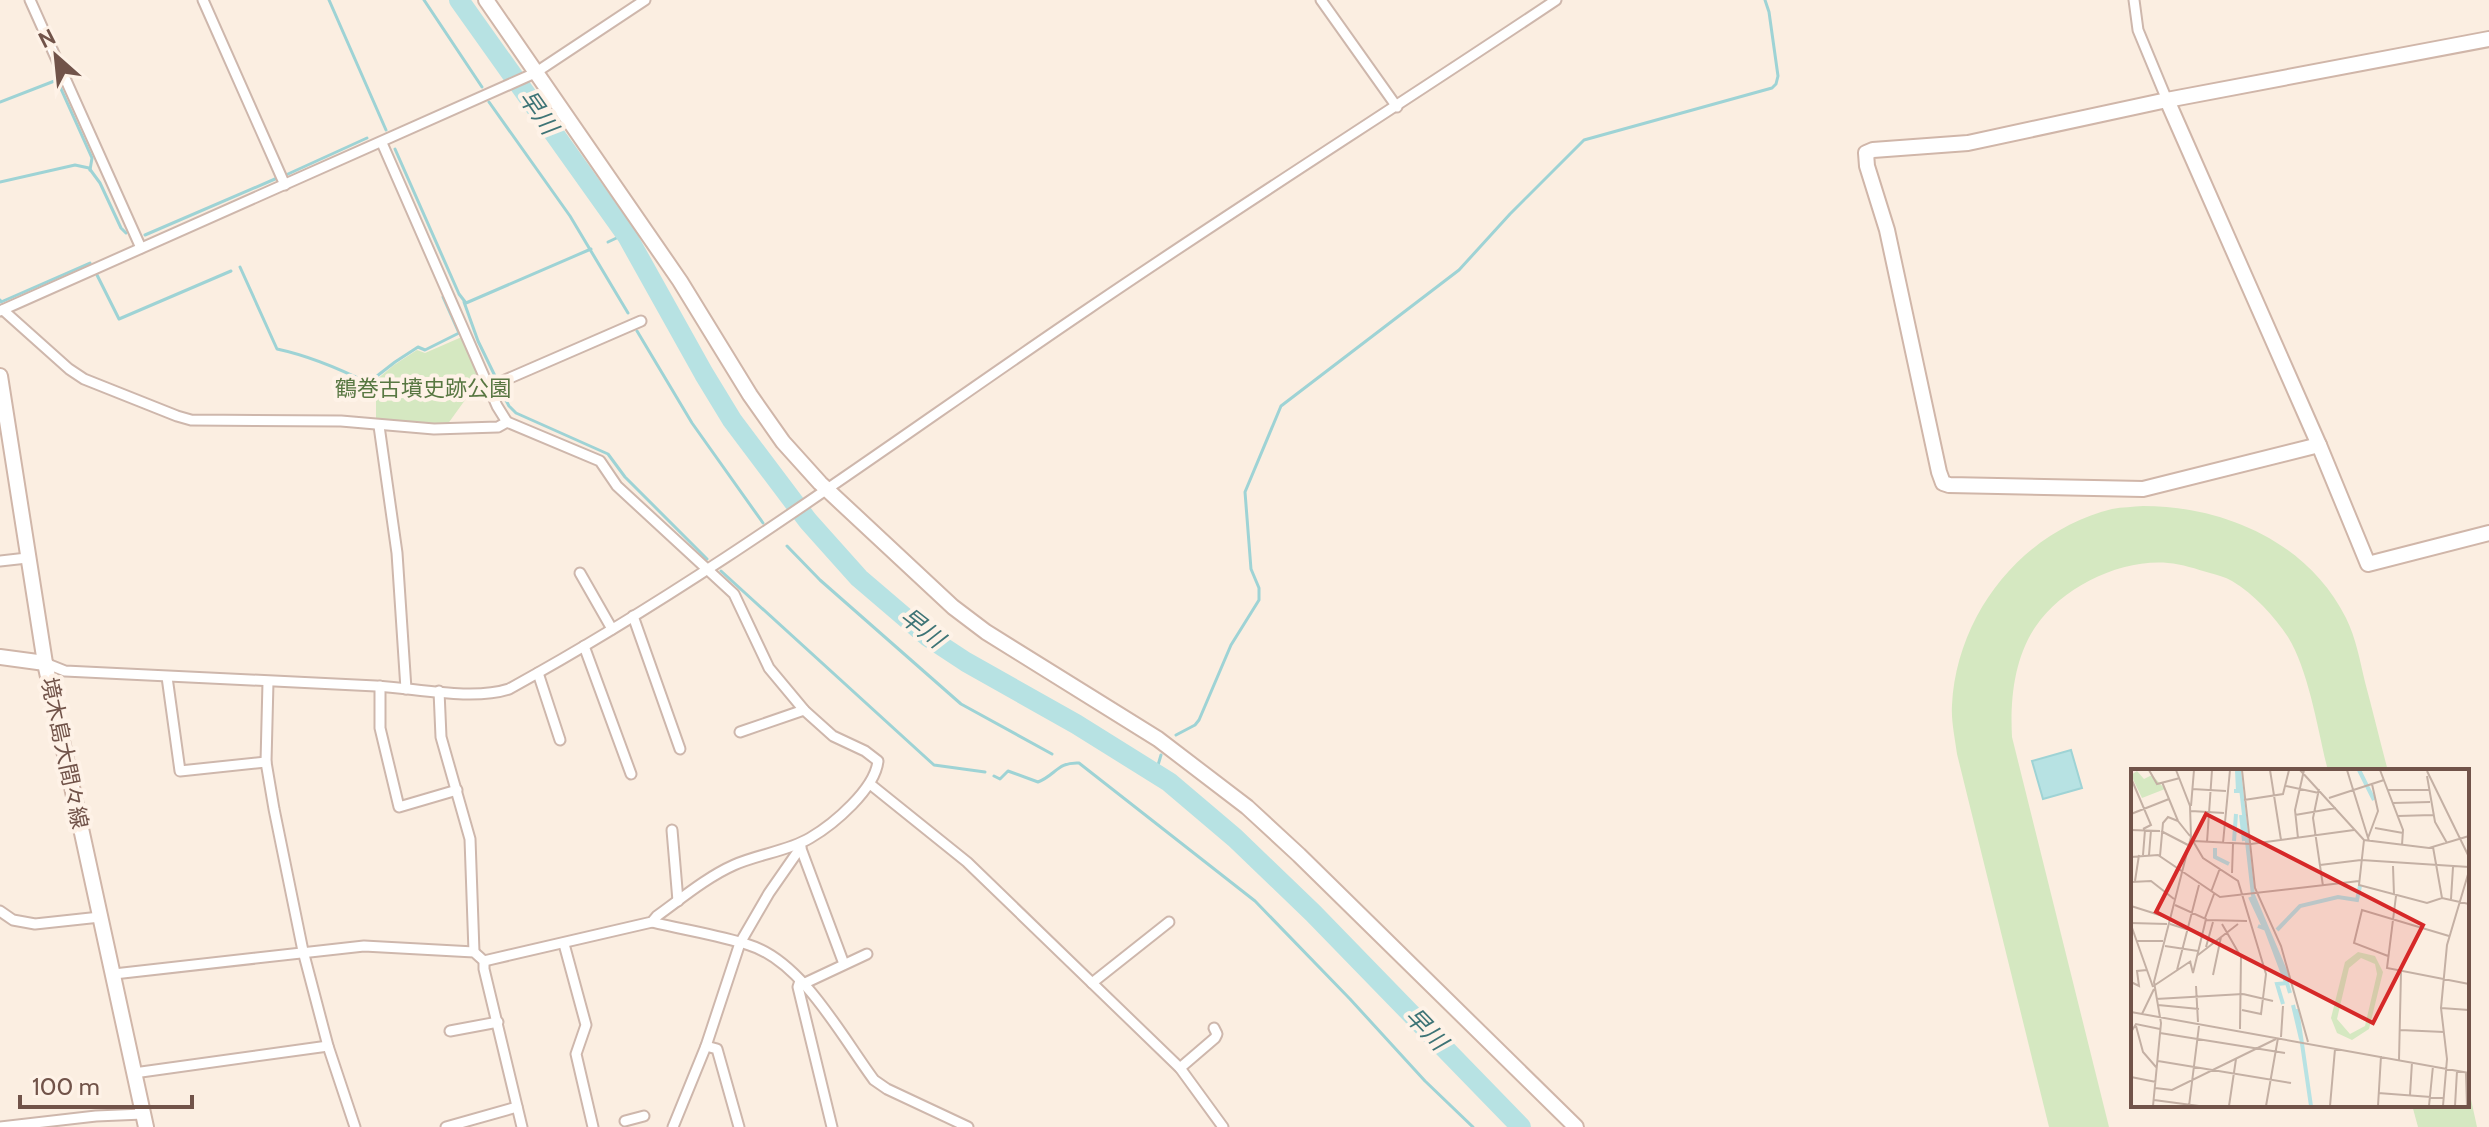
<svg xmlns="http://www.w3.org/2000/svg" width="2489" height="1127" font-family="Cabin,'Noto Sans JP',sans-serif">
  <style>
    .green { fill: #d5e8c1 }
    .water { fill: #b7e2e3; stroke: #9ed3d5; stroke-width: 2 }
    .lines { fill: none; stroke-linecap: round; stroke-linejoin: round }
    .stream { stroke: #9ed3d5; stroke-width: 3 }
    .river { stroke: #b7e2e3; stroke-width: 20 }
    .street-casing { stroke: #ceb7ac; stroke-width: 13 }
    .secondary-casing { stroke: #d0b6a9; stroke-width: 18 }
    .street { stroke: #fff; stroke-width: 9 }
    .secondary { stroke: #fff; stroke-width: 14 }
    .labels { text-anchor: middle; stroke-width: 8; stroke-linejoin: round; paint-order: stroke }
    .park-label { font-size: 22px; fill: #587742; stroke: #fef2e7 }
    .street-label { font-size: 22px; fill: #715349; stroke: #fef2e7 }
    .water-label { font-size: 24px; font-style: italic; fill: #3e7476; stroke: #fef2e7 }
    .inset-river { fill: none; stroke: #b7e2e3; stroke-width: 4 }
    .inset-road { fill: none; stroke: #c4b0a4; stroke-width: 2 }
    .view { fill: #d62828; fill-opacity: 0.15; stroke: #d62828; stroke-width: 4 }
    .inset-edge { fill: none; stroke: #715349; stroke-width: 4 }
  </style>
  <rect width="100%" height="100%" fill="#fbeee1"/>
  <g class="green">
    <path d="M 464,336 L 491,401 L 473,389 L 447,425 L 376,419 L 376,391 L 370,385 L 394,365 L 417,350 L 425,353 Z"/>
    <path d="M 2143,506 C 2224,506 2308,542 2346,618 C 2356,638 2360,661 2365,682 C 2373,712 2380,741 2388,771 L 2328,771 C 2318,731 2309,671 2288,637 C 2274,616 2254,594 2232,581 C 2225,577 2217,575 2210,573 C 2196,569 2182,564 2168,563 C 2120,559 2063,587 2036,626 C 2014,658 2010,700 2012,737 L 2109,1127 L 2049,1127 L 1957,754 C 1955,738 1951,721 1952,705 C 1957,613 2023,531 2112,509 C 2122,507 2133,507 2143,506 Z"/>
    <path d="M 2467,1081 L 2477,1127 L 2418,1127 L 2412,1105 L 2467,1105 Z"/>
  </g>
  <path class="water" d="M 2071,750 L 2082,788 L 2043,799 L 2032,761 Z"/>
  <g class="lines">
    <g class="stream">
      <path d="M 329,0 L 386,130"/>
      <path d="M 424,0 L 482,87"/>
      <path d="M 0,102 L 57,80 L 92,158 L 90,170"/>
      <path d="M 489,102 L 570,216 L 628,313"/>
      <path d="M 395,149 L 459,294 L 466,303 L 591,249"/>
      <path d="M 288,174 L 367,138"/>
      <path d="M 0,182 L 75,165 L 89,168 L 100,183 L 121,228 L 126,233"/>
      <path d="M 145,235 L 275,179"/>
      <path d="M 608,242 L 625,234"/>
      <path d="M 240,267 L 277,349 C 310,356 338,368 368,383 L 395,362 L 418,347 L 425,350 L 459,333 L 443,297"/>
      <path d="M 97,275 L 119,319 L 231,271"/>
      <path d="M 0,300 L 1,302 L 90,263"/>
      <path d="M 464,302 L 478,341 L 495,376"/>
      <path d="M 637,331 L 692,423 L 763,523"/>
      <path d="M 500,389 L 509,406 L 516,413 L 608,454 L 625,477 L 707,559"/>
      <path d="M 787,546 L 820,580 L 961,704 L 1052,754"/>
      <path d="M 721,571 L 934,765 L 985,772"/>
      <path d="M 1176,735 L 1195,725 L 1199,720 L 1231,645 L 1259,600 L 1259,588 L 1251,569 L 1245,492 L 1281,406 L 1459,270 L 1510,214 L 1584,140 L 1772,88 L 1776,84 L 1778,76 L 1769,12 L 1765,0"/>
      <path d="M 1156,772 L 1161,755"/>
      <path d="M 994,776 L 1000,779 L 1008,771 L 1038,782 C 1056,775 1057,762 1079,763 L 1255,901 L 1350,999 L 1425,1081 L 1473,1127"/>
    </g>
    <path class="river" d="M 459,0 L 627,236 L 704,374 L 732,420 L 808,521 L 859,578 L 928,637 L 966,662 L 1076,724 L 1169,782 L 1235,838 L 1313,913 L 1521,1127"/>
    <g class="street-casing">
      <g id="street">
        <path d="M 30,0 L 141,248"/>
        <path d="M 203,0 L 285,185"/>
        <path d="M 1321,0 L 1397,107"/>
        <path d="M 2134,0 L 2138,30 L 2167,100"/>
        <path d="M 382,143 L 497,406 L 507,422"/>
        <path d="M 3,310 L 69,369 L 84,379 L 177,416 L 191,420 L 341,421 L 434,429 L 498,427 L 507,422 L 600,461 L 617,486 L 734,594 L 769,668 L 804,710 L 833,736 L 865,751 L 878,761 C 875,789 834,824 810,838 C 788,851 759,854 734,865 C 707,877 682,898 657,916 L 652,922 L 484,961"/>
        <path d="M 0,311 L 535,73 L 645,0"/>
        <path d="M 489,387 L 641,321"/>
        <path d="M 379,426 L 397,553 L 406,689"/>
        <path d="M 0,561 L 27,558"/>
        <path d="M 580,573 L 612,629"/>
        <path d="M 633,616 L 680,749"/>
        <path d="M 584,646 L 631,774"/>
        <path d="M 45,663 L 65,671 C 168,676 272,681 376,686 C 415,688 472,701 509,689 C 712,578 897,438 1088,309 C 1242,204 1401,104 1556,0"/>
        <path d="M 538,673 L 560,740"/>
        <path d="M 167,677 L 180,771 L 266,762"/>
        <path d="M 268,682 L 266,762 L 274,809 L 303,951 L 328,1046 L 355,1127"/>
        <path d="M 380,686 L 380,728 L 399,807 L 457,790"/>
        <path d="M 439,691 L 441,737 L 470,839 L 474,952"/>
        <path d="M 740,732 L 804,710"/>
        <path d="M 870,784 L 967,862 L 1180,1068 L 1223,1127"/>
        <path d="M 672,830 L 678,901"/>
        <path d="M 800,846 L 844,964"/>
        <path d="M 0,911 L 13,920 L 35,924 L 100,917"/>
        <path d="M 652,922 C 684,930 718,935 749,945 C 802,961 842,1037 874,1080 L 887,1089 L 968,1127"/>
        <path d="M 564,944 L 586,1025 L 576,1054 L 593,1127"/>
        <path d="M 114,974 L 364,946 L 474,952 L 484,961 L 484,969 L 522,1127"/>
        <path d="M 800,981 L 798,987 L 832,1127"/>
        <path d="M 1092,983 L 1169,922"/>
        <path d="M 803,984 L 867,954"/>
        <path d="M 450,1031 L 498,1022"/>
        <path d="M 706,1046 L 717,1049 L 739,1127"/>
        <path d="M 1180,1068 L 1215,1038 L 1217,1034 L 1214,1028"/>
        <path d="M 134,1073 L 328,1046"/>
        <path d="M 625,1121 L 644,1116"/>
        <path d="M 0,1127 L 96,1116 L 143,1114"/>
        <path d="M 446,1127 L 517,1107"/>
        <path d="M 673,1127 L 706,1046 L 740,943 L 769,893 L 801,847"/>
      </g>
    </g>
    <g class="secondary-casing">
      <g id="secondary">
        <path d="M 486,0 L 680,281 L 750,395 L 783,442 L 820,483 L 953,607 L 986,632 L 1158,739 L 1247,807 L 1299,855 L 1576,1127"/>
        <path d="M 2167,100 L 2319,445 L 2368,564 L 2489,533"/>
        <path d="M 0,376 L 45,663 L 146,1127"/>
        <path d="M 2319,445 L 2143,489 L 1949,485 L 1943,483 L 1939,472 L 1887,230 L 1867,166 L 1866,153 L 1873,150 L 1968,143 L 2167,100 L 2489,39"/>
        <path d="M 0,657 L 45,663"/>
      </g>
    </g>
    <use href="#street" class="street"/>
    <use href="#secondary" class="secondary"/>
  </g>
  <g class="labels">
    <g class="park-label">
      <text x="423" y="396">鶴巻古墳史跡公園</text>
    </g>
    <g class="street-label">
      <text transform="translate(65 753) rotate(78)" y="8">境木島大間々線</text>
    </g>
    <g class="water-label">
      <text transform="translate(538 112) rotate(55)" y="8">早川</text>
      <text transform="translate(922 628) rotate(38)" y="8">早川</text>
      <text transform="translate(1426 1029) rotate(46)" y="8">早川</text>
    </g>
  </g>
  <g transform="translate(2131 769)">
    <rect width="338" height="338" fill="#fbeee1"/>
    <path d="M 6,2 L 13,10 L 21,6 L 34,20 L 11,29 L 0,6 ZM 227,183 L 244,187 L 252,203 L 238,260 L 221,271 L 206,264 L 200,249 L 214,193 ZM 230,189 L 244,195 L 246,205 L 234,257 L 219,265 L 206,250 L 218,199 Z" fill="#d5e8c1" fill-rule="evenodd"/>
    <path class="inset-river" d="M 108,1 L 122,126 L 158,211M 228,1 L 243,31M 103,22 L 107,22 L 106,1M 110,46 L 113,72M 103,72 L 105,45M 84,79 L 84,88 L 98,95M 119,128 L 133,158M 127,157 L 135,160 L 155,213M 146,161 L 169,137 L 207,128 L 226,131 L 229,117M 152,235 L 146,215 L 156,214 L 159,224M 162,236 L 170,270M 166,240 L 180,337"/>
    <path class="inset-road" d="M 18,1 L 26,15 L 49,9M 111,1 L 124,119 L 150,177 L 177,273M 139,1 L 150,71M 169,1 L 233,71 L 298,79 L 338,67M 216,1 L 238,72M 249,1 L 272,61 L 271,76M 296,2 L 338,88M 296,7 L 304,53 L 316,74M 0,9 L 20,56 L 12,60M 31,13 L 47,52 L 59,67M 155,17 L 188,24M 61,20 L 95,22M 188,20 L 182,49 L 192,117M 257,21 L 298,21M 198,29 L 253,11M 113,31 L 152,25 L 158,1M 262,34 L 299,33M 60,37 L 63,1M 60,42 L 93,44M 0,45 L 38,30M 164,46 L 205,39M 267,47 L 302,46M 244,59 L 272,64M 0,61 L 29,62M 30,62 L 57,76M 167,69 L 164,41 L 173,1M 237,69 L 247,42 L 241,15M 233,71 L 228,116 L 296,134 L 311,129 L 338,135M 62,72 L 72,89 L 107,112 L 135,205 L 130,245 L 111,241M 63,72 L 120,75 L 223,61M 76,73 L 81,1M 92,74 L 99,1M 302,78 L 311,129M 12,86 L 14,61M 18,86 L 20,61M 29,87 L 32,54 L 37,48 L 47,52M 0,88 L 27,86 L 89,128 L 228,112M 189,96 L 230,91 L 338,98M 262,97 L 263,126M 101,104 L 102,75M 4,112 L 8,86M 0,113 L 20,112 L 43,130M 80,123 L 89,99M 265,127 L 256,199 L 338,215M 320,130 L 322,98M 44,136 L 75,150 L 62,204 L 59,192M 0,137 L 38,149M 74,149 L 83,125M 75,151 L 116,152M 0,154 L 36,155M 39,155 L 71,165M 91,155 L 110,188 L 109,260M 0,156 L 22,218M 6,172 L 32,172M 34,177 L 67,182M 75,178 L 82,153M 67,186 L 107,155M 257,187 L 223,174 L 231,141 L 318,167M 46,201 L 68,116M 82,206 L 90,168M 0,213 L 8,217 L 6,202 L 16,201M 24,216 L 60,192M 65,217 L 67,253M 112,225 L 142,232M 25,230 L 112,225M 27,236 L 68,240M 310,239 L 338,241M 0,243 L 338,304M 11,245 L 23,220M 5,257 L 12,283 L 25,298M 269,261 L 313,263M 0,263 L 5,255 L 29,260M 29,264 L 154,284M 150,268 L 152,237M 268,291 L 270,203M 27,292 L 160,314M 335,304 L 336,337M 0,308 L 25,313M 24,319 L 41,321 L 145,270M 247,324 L 313,329M 279,326 L 281,293M 23,331 L 68,337M 22,337 L 30,254 L 23,213 L 60,68 L 59,37 L 45,1M 58,337 L 68,257M 98,337 L 105,290M 135,337 L 147,269M 199,337 L 204,280M 247,337 L 250,287M 298,337 L 302,297M 312,337 L 316,290 L 310,239 L 316,176 L 338,102M 324,337 L 326,302"/>
    <path class="view" d="M 75,45 L 292,156 L 242,254 L 25,143 Z"/>
    <rect width="338" height="338" class="inset-edge"/>
  </g>
  <g transform="translate(56 56) rotate(333)" stroke="#fef2e7" stroke-width="6" paint-order="stroke">
  <path d="M0-6L14 30L0 20L-14 30Z" fill="#715349"/>
  <text y="-12" font-size="22" font-weight="bold" text-anchor="middle" fill="#715349">N</text>
  </g>
  <path d="M20 1095v12h172v-12" fill="none" stroke="#715349" stroke-width="4"/>
  <text x="32" y="1095" font-size="24" fill="#715349" stroke="#fef2e7" stroke-width="6" paint-order="stroke">100 m</text>
</svg>
